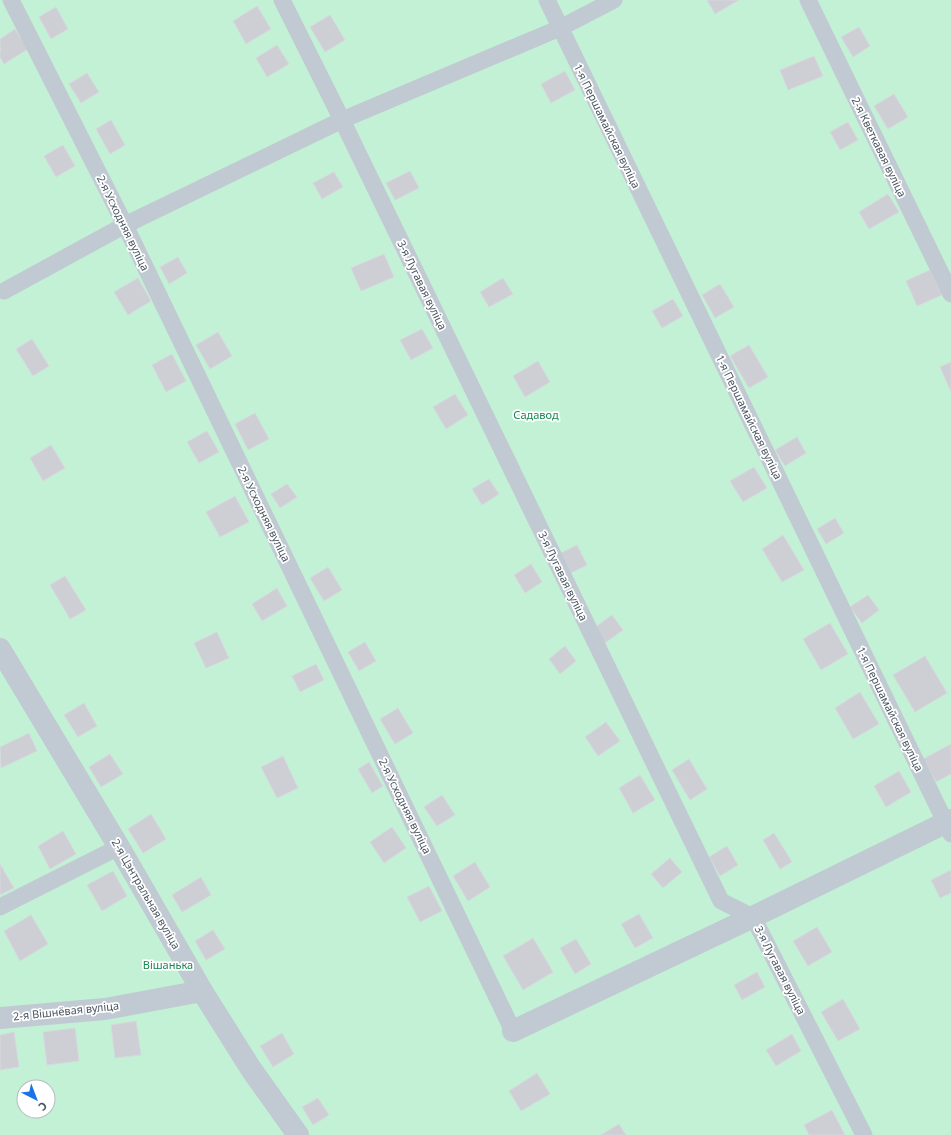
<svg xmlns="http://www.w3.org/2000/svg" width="951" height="1135" font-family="'Noto Sans',sans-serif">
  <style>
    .green { fill: #c3f1d5; fill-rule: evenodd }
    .building { fill: #cdcfd5; stroke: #d7d9de }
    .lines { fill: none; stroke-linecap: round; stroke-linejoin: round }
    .service { stroke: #c1cad2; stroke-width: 17 }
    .minor { stroke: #c1cad2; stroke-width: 22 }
    .labels { text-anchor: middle; stroke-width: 3.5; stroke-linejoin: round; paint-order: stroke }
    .street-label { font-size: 11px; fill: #4a5661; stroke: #fff }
    .park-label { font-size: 11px; fill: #17864f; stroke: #fff }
  </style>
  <rect width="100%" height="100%" fill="#f5f3f3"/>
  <path class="green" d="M 0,0 L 951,0 L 951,1135 L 0,1135 ZM 24,1087 L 48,1087 L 48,1111 L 24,1111 Z"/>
  <g class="building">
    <path d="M 707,0 L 739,0 L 715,14 Z"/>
    <path d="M 257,6 L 271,29 L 246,44 L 233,21 Z"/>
    <path d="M 56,7 L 68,29 L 51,39 L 39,17 Z"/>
    <path d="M 330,15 L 345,40 L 325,52 L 310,27 Z"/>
    <path d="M 859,27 L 870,46 L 853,57 L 841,37 Z"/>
    <path d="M 15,29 L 28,49 L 4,64 L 0,57 L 0,51 L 1,50 L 0,48 L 0,39 Z"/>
    <path d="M 277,45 L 289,64 L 267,77 L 256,58 Z"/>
    <path d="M 814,56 L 823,76 L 788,90 L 780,70 Z"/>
    <path d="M 565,71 L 575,90 L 551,103 L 541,84 Z"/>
    <path d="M 87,73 L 99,92 L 81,103 L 69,84 Z"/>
    <path d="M 894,94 L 908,117 L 888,129 L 874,106 Z"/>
    <path d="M 111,120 L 125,145 L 110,154 L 96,129 Z"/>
    <path d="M 848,122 L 858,140 L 840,150 L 830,132 Z"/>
    <path d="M 63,145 L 75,166 L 56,177 L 44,156 Z"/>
    <path d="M 410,171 L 419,188 L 395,200 L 386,183 Z"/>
    <path d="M 334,172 L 343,187 L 322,199 L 313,183 Z"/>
    <path d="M 888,194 L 899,212 L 869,229 L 859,212 Z"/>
    <path d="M 384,254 L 394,277 L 361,291 L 351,268 Z"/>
    <path d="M 178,257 L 187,273 L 169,284 L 160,267 Z"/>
    <path d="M 930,270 L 942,295 L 917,306 L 906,281 Z"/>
    <path d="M 138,278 L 151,301 L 128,315 L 114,292 Z"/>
    <path d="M 503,278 L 513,294 L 489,307 L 480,292 Z"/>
    <path d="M 720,284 L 734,307 L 715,318 L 702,295 Z"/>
    <path d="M 673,299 L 683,316 L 662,328 L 652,311 Z"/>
    <path d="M 422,329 L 433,348 L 411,360 L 400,340 Z"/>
    <path d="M 218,332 L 232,356 L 210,369 L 196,345 Z"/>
    <path d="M 32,339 L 49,366 L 33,376 L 16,349 Z"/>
    <path d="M 749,345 L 768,377 L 749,388 L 730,356 Z"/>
    <path d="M 172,354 L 186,381 L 166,392 L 152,365 Z"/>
    <path d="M 538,361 L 550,382 L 525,397 L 513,376 Z"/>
    <path d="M 951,362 L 951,392 L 940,367 Z"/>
    <path d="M 455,394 L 468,415 L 446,429 L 433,407 Z"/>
    <path d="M 255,413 L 269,439 L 248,450 L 235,424 Z"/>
    <path d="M 207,431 L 219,452 L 199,463 L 187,442 Z"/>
    <path d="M 797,437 L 806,453 L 785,466 L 775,450 Z"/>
    <path d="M 51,445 L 65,468 L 43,481 L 30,458 Z"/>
    <path d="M 754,467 L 767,488 L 743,502 L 730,481 Z"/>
    <path d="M 489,479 L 499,494 L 482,505 L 472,489 Z"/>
    <path d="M 287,484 L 297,497 L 280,508 L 271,494 Z"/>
    <path d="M 235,496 L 249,522 L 220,537 L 206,512 Z"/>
    <path d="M 835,518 L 844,533 L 826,544 L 817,529 Z"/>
    <path d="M 783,535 L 804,570 L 782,582 L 762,549 Z"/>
    <path d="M 577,545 L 587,565 L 571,573 L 561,553 Z"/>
    <path d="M 531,564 L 542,582 L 525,593 L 514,575 Z"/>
    <path d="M 328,567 L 342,590 L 324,601 L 310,578 Z"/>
    <path d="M 65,576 L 86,610 L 70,619 L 50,585 Z"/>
    <path d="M 277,588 L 287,606 L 262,621 L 252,604 Z"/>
    <path d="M 868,595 L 879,610 L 862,623 L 850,607 Z"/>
    <path d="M 612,615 L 623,630 L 605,643 L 594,628 Z"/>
    <path d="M 830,623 L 848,654 L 821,670 L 803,639 Z"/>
    <path d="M 217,632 L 229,658 L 206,668 L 194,643 Z"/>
    <path d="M 365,642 L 376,661 L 359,671 L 348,652 Z"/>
    <path d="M 565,646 L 576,661 L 560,674 L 549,659 Z"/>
    <path d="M 925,656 L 947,693 L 915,712 L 893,675 Z"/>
    <path d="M 316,664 L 324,680 L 300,692 L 292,676 Z"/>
    <path d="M 860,692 L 879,724 L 853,739 L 835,708 Z"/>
    <path d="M 84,703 L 97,726 L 78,737 L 64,715 Z"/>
    <path d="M 398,708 L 413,733 L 395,744 L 380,719 Z"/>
    <path d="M 606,722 L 620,741 L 598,756 L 585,737 Z"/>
    <path d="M 29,733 L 37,751 L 1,768 L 0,747 Z"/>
    <path d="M 951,744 L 951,774 L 936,782 L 923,759 Z"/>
    <path d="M 110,754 L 123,774 L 101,787 L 89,767 Z"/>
    <path d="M 283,756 L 298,788 L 277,798 L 261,767 Z"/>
    <path d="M 689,759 L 707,789 L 690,800 L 672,770 Z"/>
    <path d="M 369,762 L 383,786 L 372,793 L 358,769 Z"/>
    <path d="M 899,771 L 911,792 L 886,807 L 874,786 Z"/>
    <path d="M 640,775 L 655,800 L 633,813 L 619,788 Z"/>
    <path d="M 442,795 L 455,815 L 437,826 L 424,807 Z"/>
    <path d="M 151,814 L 166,839 L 143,853 L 128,829 Z"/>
    <path d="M 392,827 L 406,848 L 384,863 L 370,842 Z"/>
    <path d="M 63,831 L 76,854 L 50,869 L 38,846 Z"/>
    <path d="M 774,833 L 792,862 L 780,869 L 763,840 Z"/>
    <path d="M 727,846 L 738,865 L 720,876 L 709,857 Z"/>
    <path d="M 670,858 L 682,872 L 663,888 L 651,874 Z"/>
    <path d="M 475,862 L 490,887 L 468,901 L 453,876 Z"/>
    <path d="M 0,864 L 14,888 L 0,895 Z"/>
    <path d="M 951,870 L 951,893 L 940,898 L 931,880 Z"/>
    <path d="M 113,871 L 127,896 L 102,911 L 87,885 Z"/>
    <path d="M 201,877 L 211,895 L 182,912 L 172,895 Z"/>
    <path d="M 429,886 L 442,911 L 420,922 L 407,897 Z"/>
    <path d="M 639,914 L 653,938 L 635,948 L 621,924 Z"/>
    <path d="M 31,915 L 48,944 L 20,961 L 4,931 Z"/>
    <path d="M 817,927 L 832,952 L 808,966 L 793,941 Z"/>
    <path d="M 213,930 L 225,949 L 206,960 L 195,941 Z"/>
    <path d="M 533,938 L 553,972 L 523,990 L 503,956 Z"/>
    <path d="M 576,939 L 591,964 L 575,974 L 560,948 Z"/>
    <path d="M 757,972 L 765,987 L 742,1000 L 734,985 Z"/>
    <path d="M 843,999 L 860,1029 L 838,1041 L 821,1012 Z"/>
    <path d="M 136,1021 L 141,1055 L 115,1058 L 111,1025 Z"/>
    <path d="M 75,1028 L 79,1061 L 47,1065 L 43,1032 Z"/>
    <path d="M 14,1032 L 19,1067 L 0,1070 L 0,1035 Z"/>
    <path d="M 282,1033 L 294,1054 L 273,1067 L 260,1046 Z"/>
    <path d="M 792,1034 L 801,1051 L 776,1066 L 766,1050 Z"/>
    <path d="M 537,1073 L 550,1094 L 521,1111 L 509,1091 Z"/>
    <path d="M 318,1098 L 329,1115 L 313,1125 L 302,1107 Z"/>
    <path d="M 832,1110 L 845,1135 L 809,1135 L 804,1125 Z"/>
    <path d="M 619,1124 L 626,1135 L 601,1135 Z"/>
  </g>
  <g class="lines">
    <g class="service">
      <path d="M 11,0 L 125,225 L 513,1031"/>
      <path d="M 282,0 L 342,120 L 721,901 L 753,917 L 864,1135"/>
      <path d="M 547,0 L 951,834"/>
      <path d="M 808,0 L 951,294"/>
      <path d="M 4,291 L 125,225 L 342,120 L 560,28 L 614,0"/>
      <path d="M 0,907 L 119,847"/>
    </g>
    <g class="minor">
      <path d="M 0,649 L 119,847 L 202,991 L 251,1069 L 298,1135"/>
      <path d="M 0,1018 L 105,1009 L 202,991"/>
      <path d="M 513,1031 L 753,917 L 951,820"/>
    </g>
  </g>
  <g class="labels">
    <g class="street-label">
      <text transform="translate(607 126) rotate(64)" y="4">1-я Першамайская вуліца</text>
      <text transform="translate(879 147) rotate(64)" y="4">2-я Кветкавая вуліца</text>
      <text transform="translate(123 223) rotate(64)" y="4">2-я Усходняя вуліца</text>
      <text transform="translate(422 285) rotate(64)" y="4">3-я Лугавая вуліца</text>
      <text transform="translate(749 417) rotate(64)" y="4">1-я Першамайская вуліца</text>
      <text transform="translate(264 514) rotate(64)" y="4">2-я Усходняя вуліца</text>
      <text transform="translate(563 576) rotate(64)" y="4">3-я Лугавая вуліца</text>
      <text transform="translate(890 709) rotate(64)" y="4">1-я Першамайская вуліца</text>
      <text transform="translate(405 806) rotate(64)" y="4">2-я Усходняя вуліца</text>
      <text transform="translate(146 894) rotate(60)" y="4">2-я Цэнтральная вуліца</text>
      <text transform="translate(780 970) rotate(63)" y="4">3-я Лугавая вуліца</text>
      <text transform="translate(66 1011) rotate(-6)" y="4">2-я Вішнёвая вуліца</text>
    </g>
    <g class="park-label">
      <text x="536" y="419">Садавод</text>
      <text x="168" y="969">Вішанька</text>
    </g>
  </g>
  <g transform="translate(36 1099) rotate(138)"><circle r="19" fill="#ffffff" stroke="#b7bbc0"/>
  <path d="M0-3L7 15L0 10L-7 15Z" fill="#1a73e8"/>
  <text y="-6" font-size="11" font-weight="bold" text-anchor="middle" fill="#4a5661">С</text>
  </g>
</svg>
